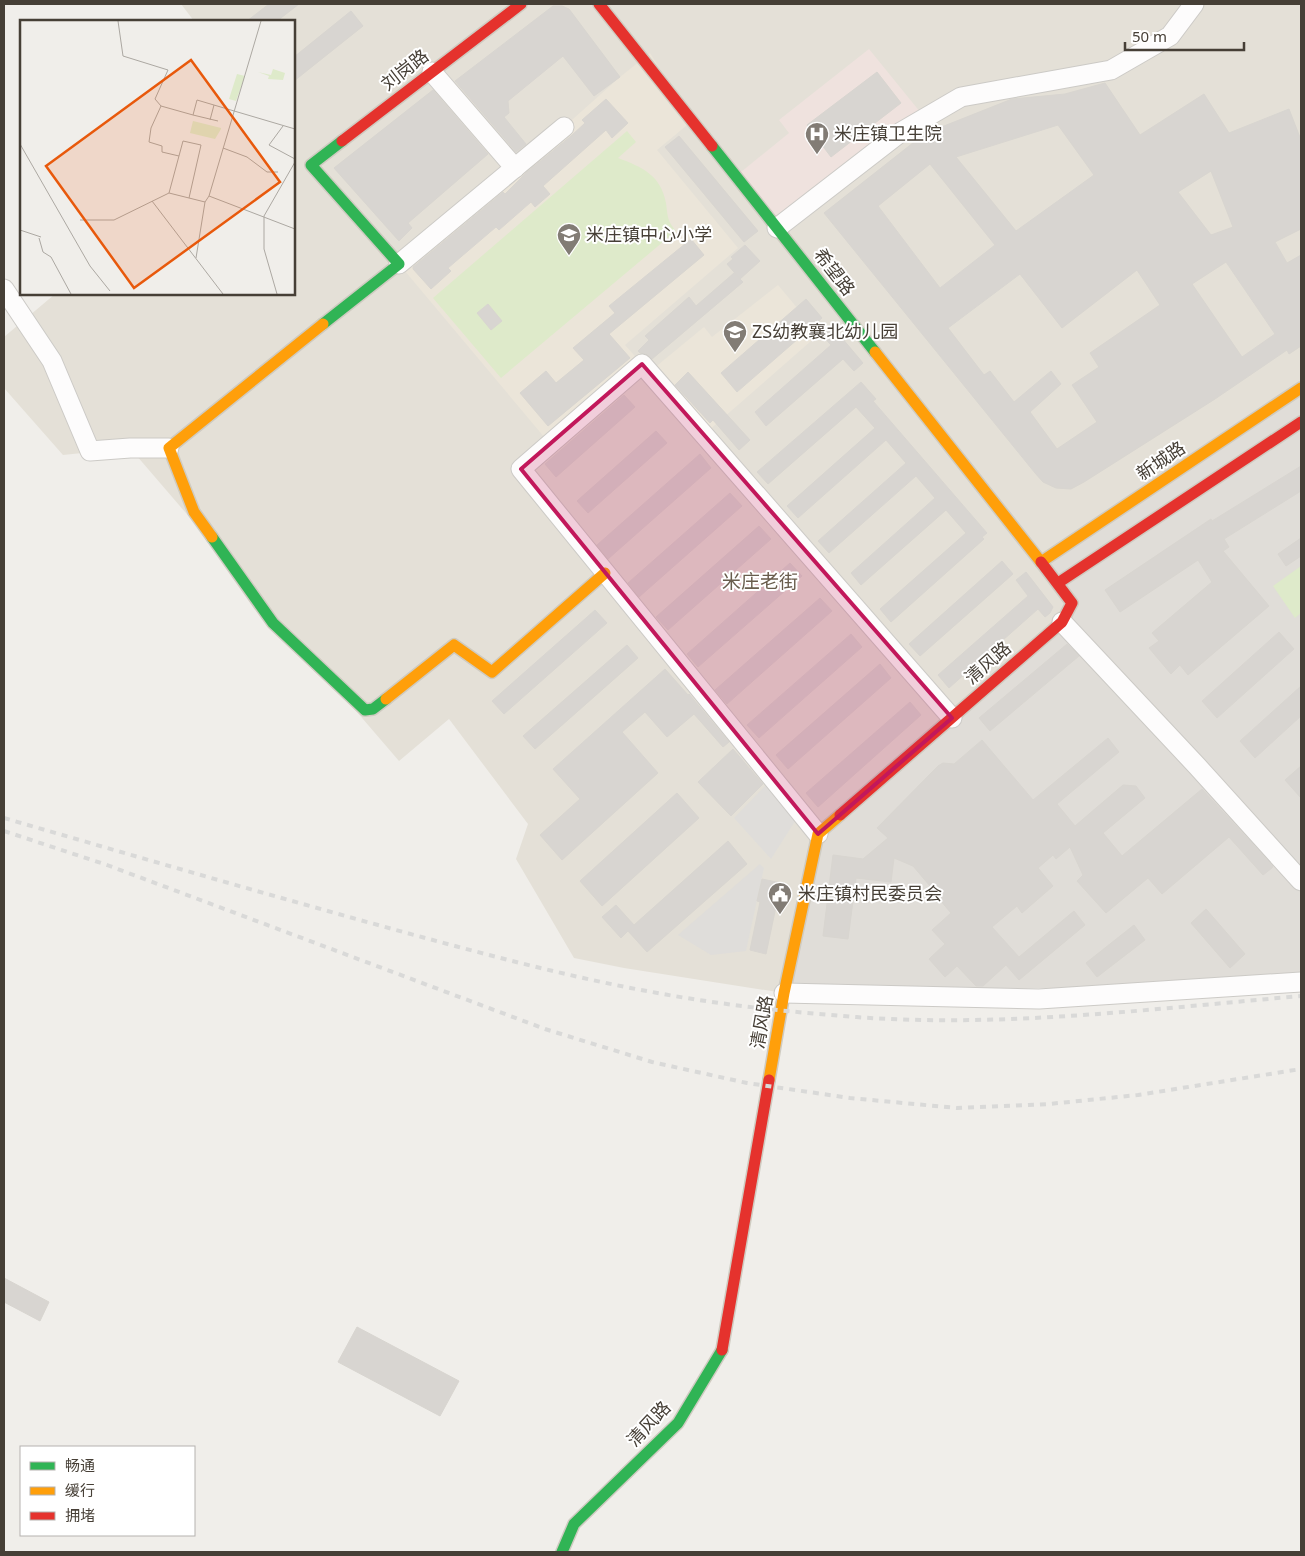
<svg xmlns="http://www.w3.org/2000/svg" width="1305" height="1556" font-family="'Noto Sans','Noto Sans SC',sans-serif">
  <style>
    .residential { fill: #e4e0d7 }
    .industrial { fill: #e0ddd8 }
    .education { fill: #ebe5d9 }
    .medical { fill: #efe2de }
    .green { fill: #deeaca }
    .parking { fill: #dfddda }
    .building { fill: #d8d5d1; stroke: #d8d5d0; fill-rule: evenodd }
    .lines { fill: none; stroke-linecap: round; stroke-linejoin: round }
    .street-casing { stroke: #cccac6; stroke-width: 21 }
    .fast-casing { stroke: #cfcbc1; stroke-width: 14 }
    .slow-casing { stroke: #cfcbc1; stroke-width: 14 }
    .jam-casing { stroke: #cfcbc1; stroke-width: 14 }
    .street { stroke: #fdfcfc; stroke-width: 19 }
    .fast { stroke: #30b455; stroke-width: 11 }
    .slow { stroke: #ff9f0a; stroke-width: 11 }
    .jam { stroke: #e5322d; stroke-width: 11 }
    .rail { stroke: #d9d9d8; stroke-width: 4; stroke-dasharray: 6 6; stroke-linecap: butt }
    .marked { fill: #c2185b; fill-opacity: 0.2; stroke: #c2185b; stroke-width: 4; stroke-linejoin: round }
    .labels { text-anchor: middle; stroke-width: 4; stroke-linejoin: round; paint-order: stroke }
    .street-label { font-size: 18px; fill: #463f36; stroke: #fff }
    .poi-label { font-size: 18px; fill: #463f36; stroke: #fff; text-anchor: start }
    .neighbourhood-label { font-size: 19px; fill: #695d4d; stroke: #fff }
    .inset-road { fill: none; stroke: #aca8a2; stroke-width: 1 }
    .view { fill: #e8590c; fill-opacity: 0.15; stroke: #e8590c; stroke-width: 2.5 }
    .inset-edge { fill: none; stroke: #463f36; stroke-width: 2.5 }
  </style>
  <rect width="100%" height="100%" fill="#f0eeea"/>
  <path class="residential" d="M 181,4 L 1301,4 L 1301,388 L 1072,603 L 784,993 L 624,968 L 574,958 L 516,859 L 528,824 L 449,719 L 399,761 L 130,448 L 63,455 L 4,388 L 4,337 L 55,294 L 294,294 L 294,21 L 194,21 Z"/>
  <path class="industrial" d="M 1301,388 L 1301,987 L 1039,988 L 784,993 L 818,834 L 1072,603 L 1041,562 Z"/>
  <g class="education">
    <path d="M 650,53 L 692,121 L 657,150 L 738,248 L 625,345 L 642,364 L 550,444 L 399,264 L 564,127 L 620,77 Z"/>
    <path d="M 778,285 L 819,334 L 707,432 L 653,369 L 704,327 L 712,337 Z"/>
  </g>
  <path class="medical" d="M 869,49 L 925,118 L 777,228 L 736,176 L 789,133 L 779,120 Z"/>
  <g class="green">
    <path d="M 627,131 L 636,142 L 618,158 C 642,167 661,175 666,203 C 668,217 667,220 676,231 L 501,378 L 433,298 Z"/>
    <path d="M 1301,566 L 1301,613 L 1295,618 L 1273,586 Z"/>
  </g>
  <g class="parking">
    <path d="M 767,784 L 799,815 L 771,859 L 734,818 Z"/>
    <path d="M 760,864 L 764,868 L 746,951 L 711,955 L 678,935 Z"/>
  </g>
  <g class="building">
    <path d="M 269,4 L 299,4 L 277,21 L 247,21 Z"/>
    <path d="M 553,6 L 562,6 L 569,9 L 620,77 L 594,96 L 563,56 L 508,101 L 509,113 L 504,117 L 526,144 L 516,152 L 455,81 Z"/>
    <path d="M 351,11 L 363,26 L 294,81 L 294,57 Z"/>
    <path d="M 877,72 L 901,103 L 831,157 L 807,125 Z"/>
    <path d="M 1105,83 L 1140,135 L 1204,94 L 1229,133 L 1289,109 L 1301,140 L 1301,229 L 1275,242 L 1287,263 L 1301,255 L 1301,346 L 1289,354 L 1287,350 L 1215,399 L 1084,482 L 1071,489 L 1056,488 L 1043,482 L 1035,473 L 824,213 L 937,124 L 939,128 L 1012,99 L 1065,94 ZM 1058,125 L 1094,175 L 1016,231 L 956,157 ZM 930,164 L 995,245 L 940,288 L 878,206 ZM 1211,171 L 1233,227 L 1211,235 L 1178,192 ZM 1226,262 L 1275,334 L 1242,357 L 1192,284 ZM 1137,270 L 1160,305 L 1090,353 L 1099,367 L 1072,385 L 1097,422 L 1057,449 L 1030,412 L 1061,384 L 1051,371 L 1014,402 L 990,371 L 984,375 L 948,328 L 1020,274 L 1062,328 Z"/>
    <path d="M 433,90 L 488,154 L 408,223 L 412,228 L 399,241 L 334,168 Z"/>
    <path d="M 606,99 L 628,123 L 612,138 L 606,130 L 543,186 L 550,194 L 535,207 L 531,202 L 499,230 L 496,227 L 448,268 L 451,271 L 431,289 L 413,269 L 413,267 L 503,192 L 505,194 L 527,172 L 571,136 L 585,123 L 582,120 Z"/>
    <path d="M 679,136 L 758,231 L 744,242 L 665,147 Z"/>
    <path d="M 691,239 L 704,255 L 609,334 L 630,358 L 548,426 L 520,393 L 546,371 L 556,383 L 584,360 L 573,348 L 615,313 L 609,306 Z"/>
    <path d="M 745,245 L 760,261 L 740,279 L 727,264 L 733,259 L 731,257 Z"/>
    <path d="M 734,273 L 743,282 L 652,359 L 646,354 L 640,353 L 638,351 L 649,340 L 645,336 L 689,297 L 696,306 Z"/>
    <path d="M 806,299 L 822,318 L 737,392 L 721,373 Z"/>
    <path d="M 488,304 L 502,321 L 491,330 L 477,313 Z"/>
    <path d="M 831,325 L 863,363 L 854,371 L 843,359 L 766,426 L 755,412 L 831,345 L 821,334 Z"/>
    <path d="M 688,372 L 750,440 L 739,450 L 713,420 L 710,423 L 675,385 Z"/>
    <path d="M 861,382 L 876,399 L 873,401 L 987,533 L 982,537 L 984,539 L 891,622 L 880,609 L 966,533 L 946,510 L 861,585 L 851,573 L 935,498 L 916,476 L 829,553 L 818,541 L 906,463 L 886,440 L 798,518 L 787,506 L 875,428 L 856,407 L 768,484 L 757,472 Z"/>
    <path d="M 624,395 L 635,407 L 556,477 L 545,464 Z"/>
    <path d="M 656,431 L 667,443 L 588,513 L 577,501 Z"/>
    <path d="M 700,454 L 711,468 L 608,559 L 597,545 Z"/>
    <path d="M 1301,466 L 1301,491 L 1224,539 L 1229,547 L 1223,551 L 1269,606 L 1188,675 L 1180,665 L 1171,674 L 1149,648 L 1159,641 L 1152,633 L 1212,582 L 1198,560 L 1120,612 L 1105,590 L 1211,519 L 1212,521 Z"/>
    <path d="M 730,493 L 742,506 L 639,597 L 628,583 Z"/>
    <path d="M 759,526 L 771,539 L 668,630 L 656,617 Z"/>
    <path d="M 1301,538 L 1301,556 L 1286,566 L 1278,554 Z"/>
    <path d="M 1002,561 L 1013,574 L 920,656 L 909,644 Z"/>
    <path d="M 790,563 L 802,576 L 698,667 L 687,654 Z"/>
    <path d="M 1026,572 L 1053,607 L 1050,613 L 1045,617 L 1038,609 L 949,688 L 938,675 L 1028,596 L 1016,580 Z"/>
    <path d="M 820,598 L 832,611 L 727,704 L 715,690 Z"/>
    <path d="M 595,610 L 607,623 L 504,714 L 492,701 Z"/>
    <path d="M 1279,632 L 1294,649 L 1217,718 L 1202,701 Z"/>
    <path d="M 851,634 L 862,647 L 759,738 L 747,725 Z"/>
    <path d="M 1067,644 L 1079,656 L 990,731 L 979,718 Z"/>
    <path d="M 627,645 L 638,658 L 535,749 L 523,736 Z"/>
    <path d="M 880,664 L 891,678 L 788,769 L 776,755 Z"/>
    <path d="M 665,669 L 688,695 L 689,694 L 729,742 L 723,747 L 694,714 L 667,737 L 645,712 L 622,732 L 658,773 L 562,860 L 540,835 L 580,799 L 553,769 Z"/>
    <path d="M 1301,686 L 1301,716 L 1255,758 L 1240,741 Z"/>
    <path d="M 910,702 L 921,715 L 818,807 L 806,793 Z"/>
    <path d="M 1108,738 L 1119,752 L 1057,804 L 1075,826 L 1123,785 L 1136,786 L 1145,798 L 1103,833 L 1122,856 L 1202,789 L 1273,866 L 1272,868 L 1263,875 L 1229,837 L 1162,894 L 1148,878 L 1106,913 L 1077,881 L 1083,875 L 1070,847 L 1056,859 L 1053,855 L 1038,868 L 1053,886 L 1022,913 L 1017,906 L 992,927 L 1019,957 L 1074,911 L 1085,925 L 1019,980 L 1006,965 L 983,986 L 976,986 L 957,966 L 945,977 L 929,959 L 945,944 L 932,930 L 951,913 L 929,887 L 930,886 L 913,866 L 894,858 L 891,882 L 856,878 L 848,939 L 823,936 L 833,855 L 863,859 L 888,838 L 877,828 L 938,766 L 943,763 L 954,764 L 982,740 L 1033,800 Z"/>
    <path d="M 733,749 L 763,784 L 731,816 L 698,782 Z"/>
    <path d="M 1301,766 L 1301,798 L 1285,780 Z"/>
    <path d="M 677,793 L 699,818 L 602,906 L 580,881 Z"/>
    <path d="M 728,841 L 747,864 L 647,952 L 628,931 L 621,938 L 602,917 L 616,905 L 634,925 Z"/>
    <path d="M 762,879 L 781,883 L 766,954 L 750,950 L 760,902 L 757,901 Z"/>
    <path d="M 1206,909 L 1245,954 L 1230,968 L 1191,923 Z"/>
    <path d="M 1134,925 L 1145,940 L 1097,977 L 1086,963 Z"/>
    <path d="M 4,1278 L 49,1302 L 40,1321 L 4,1302 Z"/>
    <path d="M 357,1327 L 459,1381 L 440,1416 L 338,1362 Z"/>
  </g>
  <g class="lines">
    <g class="street-casing">
      <g id="street">
        <path d="M 432,72 L 515,168"/>
        <path d="M 777,228 L 901,132 L 961,97 L 1111,70 L 1170,36 L 1194,4"/>
        <path d="M 399,264 L 564,127"/>
        <path d="M 4,289 L 52,361 L 90,451 L 130,448 L 169,448"/>
        <path d="M 1062,622 L 1197,766 L 1301,881"/>
        <path d="M 818,834 L 521,469 L 642,364 L 952,718"/>
        <path d="M 784,993 L 1039,999 L 1301,982"/>
      </g>
    </g>
    <g class="fast-casing">
      <g id="fast">
        <path d="M 712,146 L 875,352"/>
        <path d="M 323,324 L 399,264 L 311,165 L 342,141"/>
        <path d="M 212,537 L 273,623 L 365,710 L 373,709 L 386,699"/>
        <path d="M 562,1552 L 574,1524 L 678,1423 L 722,1350"/>
      </g>
    </g>
    <g class="slow-casing">
      <g id="slow">
        <path d="M 875,352 L 1041,562"/>
        <path d="M 212,537 L 194,512 L 169,448 L 323,324"/>
        <path d="M 1041,562 L 1301,388"/>
        <path d="M 386,699 L 454,645 L 492,672 L 605,573"/>
        <path d="M 769,1080 L 784,993 L 818,834 L 840,815"/>
      </g>
    </g>
    <g class="jam-casing">
      <g id="jam">
        <path d="M 599,4 L 712,146"/>
        <path d="M 342,141 L 521,4"/>
        <path d="M 1058,583 L 1301,422"/>
        <path d="M 840,815 L 1062,622 L 1072,603 L 1041,562"/>
        <path d="M 722,1350 L 769,1080"/>
      </g>
    </g>
    <use href="#street" class="street"/>
    <use href="#fast" class="fast"/>
    <use href="#slow" class="slow"/>
    <use href="#jam" class="jam"/>
    <g class="rail">
      <path d="M 4,818 C 138,857 272,896 407,933 C 488,955 569,977 652,992 C 715,1004 780,1011 843,1016 C 995,1029 1150,1009 1301,996"/>
      <path d="M 4,831 L 107,865 L 545,1029 L 652,1062 L 747,1083 L 850,1098 L 957,1108 L 1049,1104 L 1138,1095 L 1301,1069"/>
    </g>
  </g>
  <path class="marked" d="M 642,364 L 952,718 L 818,834 L 521,469 Z"/>
  <defs>
    <g id="hospital-pin" transform="scale(1.25)"><path d="M0 17L-7.5 6A9.5 9.5 0 1 1 7.5 6Z" fill="#827c75" stroke="#fff"/><path d="M-5-5h3v3.5h4V-5h3V5h-3V1.5h-4V5h-3Z" fill="#fff"/></g>
    <g id="school-pin" transform="scale(1.25)"><path d="M0 17L-7.5 6A9.5 9.5 0 1 1 7.5 6Z" fill="#827c75" stroke="#fff"/><path d="M0-5L7-2L0 1L-7-2ZM-4 1L0 2.5L4 1V4Q0 6-4 4Z" fill="#fff"/></g>
    <g id="civic-pin" transform="scale(1.25)"><path d="M0 17L-7.5 6A9.5 9.5 0 1 1 7.5 6Z" fill="#827c75" stroke="#fff"/><path d="M-.6-6.5H3V-4.5H.6V-3L4-1V1h2V6H-6V1h2V-1L-.6-3ZM-1.2 2.5V6h2.4V2.5Z" fill="#fff"/></g>
  </defs>
  <g fill-rule="evenodd">
    <use href="#hospital-pin" x="817" y="134"/>
    <use href="#school-pin" x="569" y="235"/>
    <use href="#school-pin" x="735" y="332"/>
    <use href="#civic-pin" x="780" y="894"/>
  </g>
  <g class="labels">
    <g class="street-label">
      <text transform="translate(405 70) rotate(-38)" y="6">刘岗路</text>
      <text transform="translate(834 272) rotate(52)" y="6">希望路</text>
      <text transform="translate(1161 461) rotate(-34)" y="6">新城路</text>
      <text transform="translate(988 663) rotate(-41)" y="6">清风路</text>
      <text transform="translate(762 1022) rotate(-80)" y="6">清风路</text>
      <text transform="translate(649 1424) rotate(-47)" y="6">清风路</text>
    </g>
    <g class="poi-label">
      <text x="834" y="140">米庄镇卫生院</text>
      <text x="586" y="241">米庄镇中心小学</text>
      <text x="752" y="338">ZS幼教襄北幼儿园</text>
      <text x="798" y="900">米庄镇村民委员会</text>
    </g>
    <g class="neighbourhood-label">
      <text x="760" y="588">米庄老街</text>
    </g>
  </g>
  <g transform="translate(20 20)">
    <rect width="275" height="275" fill="#f0eeea"/>
    <path d="M 253,49 L 265,53 L 263,60 L 248,59 L 249,56 L 238,52 L 251,55 ZM 217,54 L 225,56 L 216,81 L 209,79 ZM 173,101 L 201,108 L 201,109 L 195,119 L 170,113 Z" fill="#deeaca"/>
    <path class="inset-road" d="M 98,1 L 103,36 L 148,50 L 135,79 L 141,86M 173,95 L 198,101M 190,100 L 194,85M 263,106 L 249,125 L 275,139M 0,124 L 70,246 L 90,271M 203,128 L 227,137 L 247,152 L 258,152M 159,136 L 142,132 L 142,126 L 129,122 L 131,108 L 141,86 L 173,95 L 177,80 L 275,109M 149,173 L 163,121 L 181,125 L 169,178M 189,176 L 241,1M 132,181 L 203,274M 60,200 L 94,200 L 149,173 L 185,182 L 189,176 L 275,209M 0,210 L 21,217M 19,218 L 23,232 L 31,237 L 51,274M 176,238 L 185,182M 257,274 L 244,229 L 244,196 L 275,142"/>
    <path class="view" d="M 171,40 L 260,162 L 114,268 L 26,146 Z"/>
    <rect width="275" height="275" class="inset-edge"/>
  </g>
  <rect width="1305" height="1556" fill="none" stroke="#463f36" stroke-width="10"/>
  <rect x="20" y="1446" width="175" height="90" fill="#ffffff" stroke="#b5b2af"/>
  <rect x="30" y="1462" width="25" height="8" fill="#30b455" stroke="#b5b2af"/>
  <text x="65" y="1471" font-size="15" fill="#463f36">畅通</text>
  <rect x="30" y="1487" width="25" height="8" fill="#ff9f0a" stroke="#b5b2af"/>
  <text x="65" y="1496" font-size="15" fill="#463f36">缓行</text>
  <rect x="30" y="1512" width="25" height="8" fill="#e5322d" stroke="#b5b2af"/>
  <text x="65" y="1521" font-size="15" fill="#463f36">拥堵</text>
  <path d="M1125 42v8h119v-8" fill="none" stroke="#463f36" stroke-width="2.5"/>
  <text x="1132" y="42" font-size="15" fill="#463f36" stroke="#ffffff" stroke-width="4" paint-order="stroke">50 m</text>
</svg>
